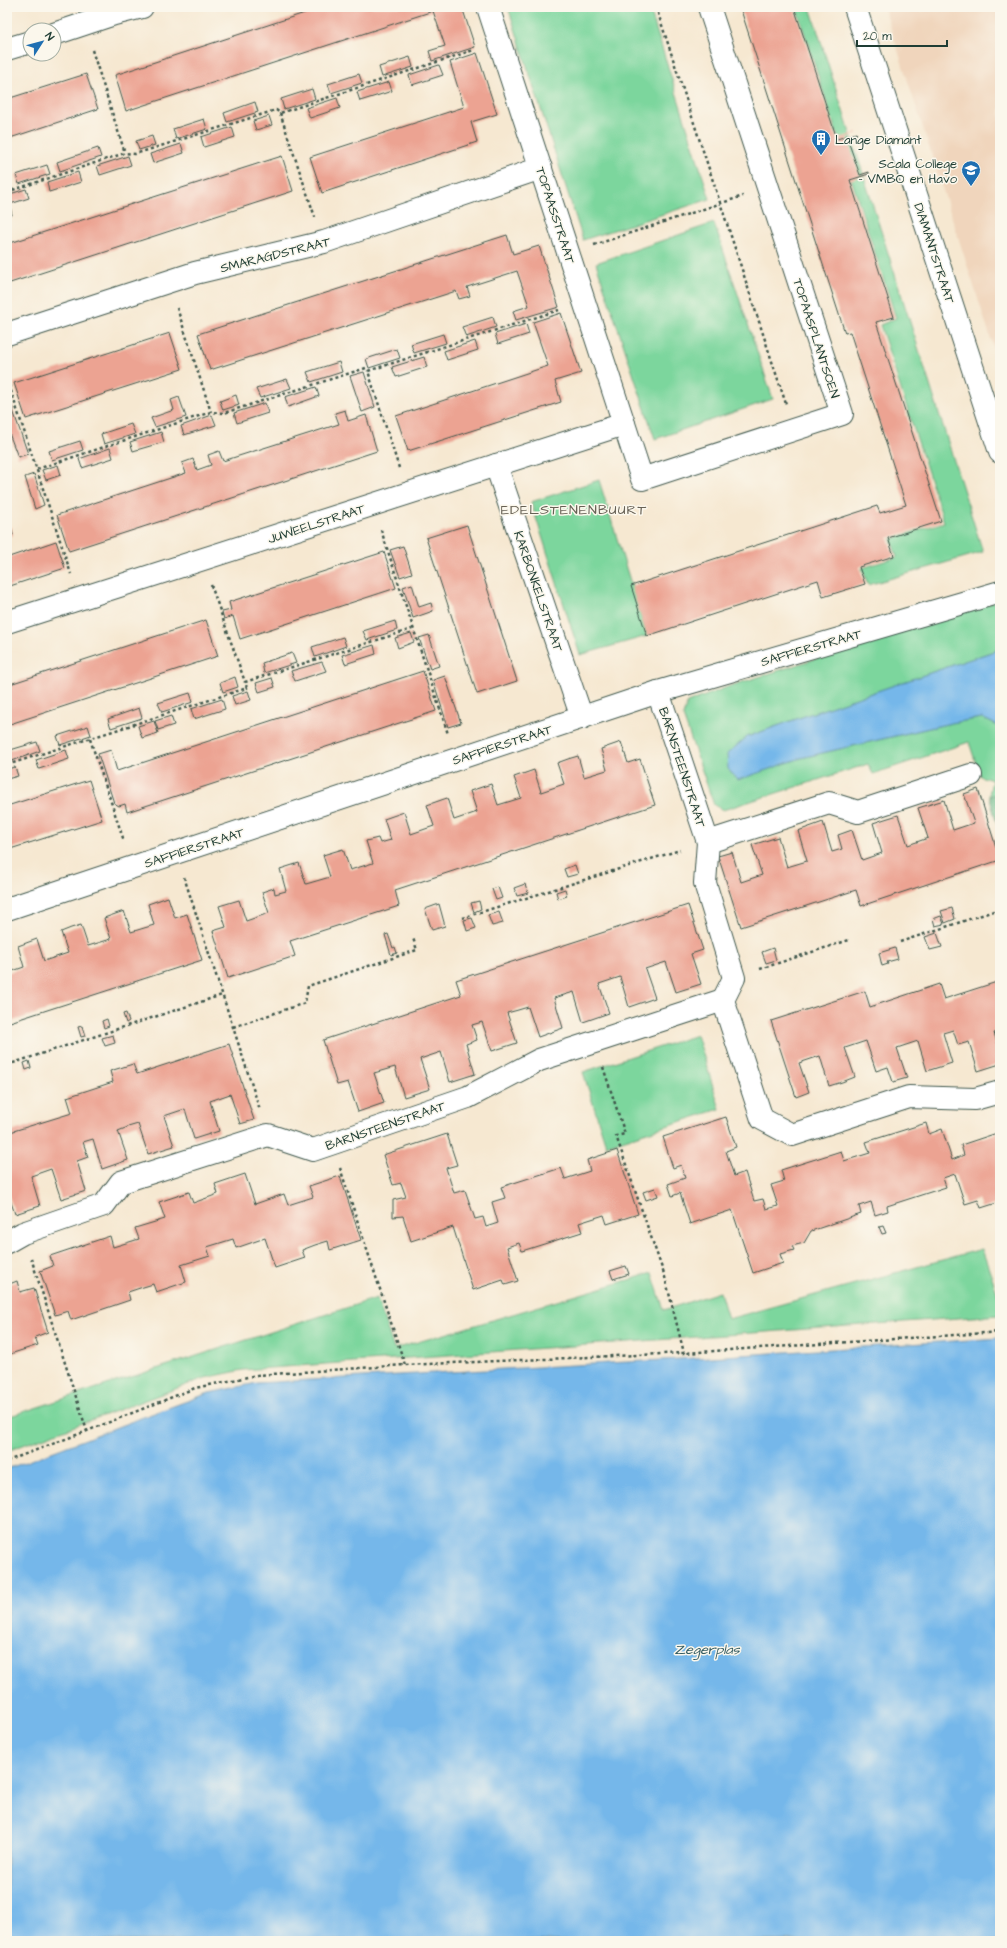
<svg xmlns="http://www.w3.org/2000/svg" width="1007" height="1948" font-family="'Architects Daughter',sans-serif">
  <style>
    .built { fill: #f0d5bc }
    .green { fill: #7cd69d; stroke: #4e8a68 }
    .forest { fill: #65b784; stroke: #427a5c }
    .water { fill: #75b7ea; stroke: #4a7a8f }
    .building { fill: #eca392 }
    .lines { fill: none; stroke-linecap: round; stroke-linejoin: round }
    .minor-casing { stroke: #3f574c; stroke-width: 24 }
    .path { stroke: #3f574c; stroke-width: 2.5; stroke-dasharray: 3 3; stroke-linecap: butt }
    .minor { stroke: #fff; stroke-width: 22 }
    .labels { text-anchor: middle; stroke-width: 3; stroke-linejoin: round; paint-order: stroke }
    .poi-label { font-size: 13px; fill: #1f3d34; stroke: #fbf7ec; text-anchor: start }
    .street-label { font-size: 13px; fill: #1f3d34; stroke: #fbf7ec }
    .neighbourhood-label { font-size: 14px; letter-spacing: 1px; fill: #676155; stroke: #fbf7ec }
    .water-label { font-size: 14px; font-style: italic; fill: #345c62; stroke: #fbf7ec }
  </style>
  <rect width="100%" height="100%" fill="#fbf7ec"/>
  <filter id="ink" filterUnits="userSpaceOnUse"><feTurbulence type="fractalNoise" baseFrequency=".025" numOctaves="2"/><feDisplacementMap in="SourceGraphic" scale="8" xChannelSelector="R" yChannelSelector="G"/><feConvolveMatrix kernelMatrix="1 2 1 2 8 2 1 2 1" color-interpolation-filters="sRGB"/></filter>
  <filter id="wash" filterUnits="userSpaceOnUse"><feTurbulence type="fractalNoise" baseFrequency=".012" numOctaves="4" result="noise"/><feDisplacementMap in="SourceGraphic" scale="16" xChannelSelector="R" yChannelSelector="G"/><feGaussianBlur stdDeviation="0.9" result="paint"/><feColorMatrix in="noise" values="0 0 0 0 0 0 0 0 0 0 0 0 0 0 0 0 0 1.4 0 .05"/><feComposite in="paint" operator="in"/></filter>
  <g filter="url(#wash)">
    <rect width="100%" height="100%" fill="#f6e8d1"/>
    <path class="built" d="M 884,7 L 1000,7 L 1000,367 Z"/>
    <g class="green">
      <path d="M 508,7 L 649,7 L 710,199 L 583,240 Z"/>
      <path d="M 796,7 L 810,7 L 983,552 L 868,585 L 862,568 L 897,557 L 891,539 L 944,522 L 880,325 L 896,318 Z"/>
      <path d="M 714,223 L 773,399 L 655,439 L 596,263 Z"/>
      <path d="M 599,480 L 647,636 L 580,655 L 531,502 Z"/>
      <path d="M 1000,600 L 1000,649 L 813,713 L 747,737 L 738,779 L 801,758 L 951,723 L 982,718 L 1000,727 L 1000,793 L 989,796 L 992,780 L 980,776 L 969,742 L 873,774 L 868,764 L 723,810 L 714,805 L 683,716 L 687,703 L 730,686 Z"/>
      <path d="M 697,1035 L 720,1109 L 606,1145 L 583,1072 Z"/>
      <path d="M 982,1249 L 1000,1301 L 1000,1315 L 243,1370 L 205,1378 L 7,1451 L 7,1417 L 377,1298 L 394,1349 L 652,1273 L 664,1310 L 720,1292 L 728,1319 Z"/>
    </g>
    <path class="forest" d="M 1000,793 L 1000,835 L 989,796 Z"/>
    <g class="water">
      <path d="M 1000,649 L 1000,727 L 982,718 L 951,723 L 801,758 L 738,780 L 728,769 L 727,754 L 747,737 L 813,713 Z"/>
      <path d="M 1000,1338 L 1000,1941 L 7,1941 L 7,1469 L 146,1416 L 209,1393 L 257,1383 L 680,1359 Z"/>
    </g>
    <g id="blocks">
      <g class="building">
        <path d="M 323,7 L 462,7 L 475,47 L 432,61 L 429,51 L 445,46 L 433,11 L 126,111 L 115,75 Z"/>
        <path d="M 740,7 L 794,7 L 837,139 L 856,133 L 857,134 L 847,138 L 860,175 L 869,172 L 869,174 L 850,180 L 894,317 L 876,322 L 941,521 L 888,538 L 894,556 L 859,567 L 865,584 L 823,597 L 818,580 L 647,636 L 631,586 L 877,506 L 880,513 L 906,505 L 850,332 L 845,333 Z"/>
        <path d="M 477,53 L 497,114 L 471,122 L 477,142 L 322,193 L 310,157 L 464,107 L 450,62 Z"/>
        <path d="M 410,57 L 413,67 L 382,77 L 379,67 Z"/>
        <path d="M 439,65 L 443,75 L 412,85 L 409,75 Z"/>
        <path d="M 86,74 L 98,109 L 7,139 L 7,99 Z"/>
        <path d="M 359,74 L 362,83 L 331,93 L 328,84 Z"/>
        <path d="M 389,82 L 392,91 L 360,101 L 357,92 Z"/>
        <path d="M 312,89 L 315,99 L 284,109 L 281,99 Z"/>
        <path d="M 337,98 L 340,108 L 310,118 L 306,108 Z"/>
        <path d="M 255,102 L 258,112 L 227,122 L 224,113 Z"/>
        <path d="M 269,116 L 272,125 L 256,130 L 253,121 Z"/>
        <path d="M 204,119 L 207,129 L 176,139 L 173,129 Z"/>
        <path d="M 232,127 L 235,137 L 204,147 L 201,137 Z"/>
        <path d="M 152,136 L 155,145 L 139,150 L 136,141 Z"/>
        <path d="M 181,144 L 184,153 L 153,163 L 150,154 Z"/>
        <path d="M 98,148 L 101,157 L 60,171 L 57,162 Z"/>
        <path d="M 128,156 L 131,165 L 100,175 L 97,166 Z"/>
        <path d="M 282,156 L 293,191 L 7,284 L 7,244 Z"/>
        <path d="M 47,165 L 50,174 L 19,184 L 16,175 Z"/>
        <path d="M 78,172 L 81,182 L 49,192 L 47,182 Z"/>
        <path d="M 26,189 L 29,198 L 7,205 L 7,195 Z"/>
        <path d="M 7,206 L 10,206 L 12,215 L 7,216 Z"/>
        <path d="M 507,235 L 513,254 L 539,246 L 559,307 L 516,320 L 513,311 L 529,306 L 517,271 L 467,287 L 470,296 L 459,299 L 456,291 L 210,370 L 198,334 Z"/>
        <path d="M 561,313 L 581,373 L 555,381 L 561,402 L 408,451 L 396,416 L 548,366 L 533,322 Z"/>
        <path d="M 493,317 L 496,327 L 466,337 L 462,327 Z"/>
        <path d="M 526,324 L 529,334 L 498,344 L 495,334 Z"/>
        <path d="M 170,333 L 182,369 L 26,419 L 14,383 Z"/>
        <path d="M 443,334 L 446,343 L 414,353 L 411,344 Z"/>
        <path d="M 475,341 L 478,350 L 447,360 L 444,351 Z"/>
        <path d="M 397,349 L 400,358 L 369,368 L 366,359 Z"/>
        <path d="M 424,357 L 427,367 L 396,377 L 392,367 Z"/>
        <path d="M 339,362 L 342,372 L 311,382 L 307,372 Z"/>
        <path d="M 364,372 L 375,407 L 362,412 L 350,376 Z"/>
        <path d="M 287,379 L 291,388 L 260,398 L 256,389 Z"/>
        <path d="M 316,387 L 319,396 L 288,407 L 285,397 Z"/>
        <path d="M 7,393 L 28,454 L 18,457 L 7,428 Z"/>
        <path d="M 236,395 L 239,405 L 223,410 L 220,401 Z"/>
        <path d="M 179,397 L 186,417 L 155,427 L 151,418 L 174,410 L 171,400 Z"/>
        <path d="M 265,403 L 268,413 L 237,423 L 234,413 Z"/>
        <path d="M 345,410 L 348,421 L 366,415 L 377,451 L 69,551 L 57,515 L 186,473 L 182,463 L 193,459 L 197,470 L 211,465 L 208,455 L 219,451 L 223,461 L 339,424 L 335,413 Z"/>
        <path d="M 212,415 L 216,425 L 184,435 L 181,426 Z"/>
        <path d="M 131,424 L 135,434 L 104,444 L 101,434 Z"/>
        <path d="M 161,432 L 164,442 L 133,451 L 130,442 Z"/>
        <path d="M 80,441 L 83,450 L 52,460 L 49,451 Z"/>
        <path d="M 110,448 L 113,458 L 82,468 L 79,459 Z"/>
        <path d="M 58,465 L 61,475 L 46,480 L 42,470 Z"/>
        <path d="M 34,474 L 44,505 L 35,509 L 25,477 Z"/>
        <path d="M 467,525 L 517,681 L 477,694 L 426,538 Z"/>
        <path d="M 11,527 L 13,535 L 7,537 L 7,528 Z"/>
        <path d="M 56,541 L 65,568 L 7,587 L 7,553 L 9,557 Z"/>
        <path d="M 403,546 L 412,573 L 400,577 L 390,550 Z"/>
        <path d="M 384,552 L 396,588 L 240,639 L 233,616 L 224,619 L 222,612 L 231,610 L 229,602 Z"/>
        <path d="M 412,584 L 419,607 L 431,603 L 433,611 L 413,618 L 403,587 Z"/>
        <path d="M 206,620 L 218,656 L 7,725 L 7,685 Z"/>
        <path d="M 395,621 L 397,630 L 367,640 L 363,631 Z"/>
        <path d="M 411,633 L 414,642 L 398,648 L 395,638 Z"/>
        <path d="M 429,635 L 439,666 L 430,669 L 419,638 Z"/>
        <path d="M 343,637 L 346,646 L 315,657 L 312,647 Z"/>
        <path d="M 374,645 L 376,654 L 345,664 L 342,655 Z"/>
        <path d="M 292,653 L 296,663 L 264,673 L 262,663 Z"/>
        <path d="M 322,662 L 326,671 L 295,681 L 291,671 Z"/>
        <path d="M 423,671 L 436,711 L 127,812 L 125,804 L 119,806 L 114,803 L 98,754 L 111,750 L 117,771 Z"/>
        <path d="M 445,676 L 461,723 L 448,727 L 433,680 Z"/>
        <path d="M 235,677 L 238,687 L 223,692 L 220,683 Z"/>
        <path d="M 272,678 L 275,687 L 259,692 L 256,683 Z"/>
        <path d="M 248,691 L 251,700 L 235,705 L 232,696 Z"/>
        <path d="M 190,693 L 193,702 L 162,712 L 158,703 Z"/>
        <path d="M 222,699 L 225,709 L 194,719 L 191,709 Z"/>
        <path d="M 139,708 L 142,718 L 111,728 L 108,719 Z"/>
        <path d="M 171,716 L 174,725 L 158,730 L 155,721 Z"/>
        <path d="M 154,721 L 158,733 L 142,738 L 138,726 Z"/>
        <path d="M 88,726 L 91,735 L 60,745 L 57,736 Z"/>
        <path d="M 37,742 L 40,751 L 9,762 L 7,751 Z"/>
        <path d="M 621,742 L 628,763 L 640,759 L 655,805 L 395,890 L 399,906 L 290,941 L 295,956 L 228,978 L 213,931 L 226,927 L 219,906 L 239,900 L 246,921 L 269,913 L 262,892 L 274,888 L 275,894 L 286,891 L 280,869 L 299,863 L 306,884 L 330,877 L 323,855 L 343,849 L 350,870 L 373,863 L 366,841 L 378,838 L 380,843 L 391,840 L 384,819 L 404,812 L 411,834 L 434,826 L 427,805 L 447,798 L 454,820 L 477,812 L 470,791 L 491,784 L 498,805 L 521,798 L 514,777 L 534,770 L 541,792 L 564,784 L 557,763 L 568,759 L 578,756 L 584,777 L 607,770 L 601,749 Z"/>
        <path d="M 66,750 L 69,759 L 39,769 L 36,760 Z"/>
        <path d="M 15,767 L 18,776 L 7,779 L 7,769 Z"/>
        <path d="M 89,780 L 102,820 L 7,850 L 7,806 Z"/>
        <path d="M 978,789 L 1000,860 L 861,906 L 856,890 L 741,927 L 718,856 L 732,852 L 741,882 L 762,875 L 752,845 L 778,837 L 787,867 L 807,861 L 798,831 L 823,822 L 832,852 L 842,849 L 838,835 L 852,830 L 862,860 L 882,853 L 873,823 L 885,819 L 898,815 L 908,845 L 928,838 L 918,808 L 944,800 L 953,830 L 974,823 L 964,794 Z"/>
        <path d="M 575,865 L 578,874 L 567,877 L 564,869 Z"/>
        <path d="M 525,884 L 528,893 L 517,896 L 514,888 Z"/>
        <path d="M 498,887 L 502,898 L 496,900 L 492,889 Z"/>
        <path d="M 565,889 L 567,896 L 558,899 L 556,892 Z"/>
        <path d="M 168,897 L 175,918 L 187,914 L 202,960 L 7,1023 L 7,973 L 24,967 L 18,946 L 37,939 L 44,961 L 68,953 L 61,932 L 71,928 L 81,925 L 88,946 L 111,939 L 104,918 L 124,911 L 131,932 L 154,925 L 148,904 Z"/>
        <path d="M 479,901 L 481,909 L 474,912 L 471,903 Z"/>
        <path d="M 439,904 L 445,926 L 432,930 L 425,909 Z"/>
        <path d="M 688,905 L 703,950 L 691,954 L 701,984 L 676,992 L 666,962 L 645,969 L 655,998 L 629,1007 L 620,977 L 599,984 L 609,1013 L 583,1022 L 574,992 L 554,998 L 563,1028 L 538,1037 L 528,1007 L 518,1010 L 507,1013 L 517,1043 L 492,1051 L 482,1022 L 472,1025 L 477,1040 L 466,1044 L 475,1074 L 450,1082 L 441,1052 L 420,1059 L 430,1089 L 404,1097 L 395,1067 L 374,1073 L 384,1103 L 358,1112 L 348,1082 L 337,1085 L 323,1040 L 461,995 L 456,980 Z"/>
        <path d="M 952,908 L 955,919 L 945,923 L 941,911 Z"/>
        <path d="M 499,912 L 503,923 L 492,926 L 488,915 Z"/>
        <path d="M 941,916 L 944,924 L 935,926 L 933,919 Z"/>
        <path d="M 472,918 L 476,928 L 467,931 L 464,920 Z"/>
        <path d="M 937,933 L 942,947 L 930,950 L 925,937 Z"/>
        <path d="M 388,934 L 393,948 L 395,947 L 397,953 L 391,955 L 385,935 Z"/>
        <path d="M 773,948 L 776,960 L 766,963 L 762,952 Z"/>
        <path d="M 895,948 L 898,959 L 887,962 L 888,964 L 882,966 L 879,953 Z"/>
        <path d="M 1000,981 L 1000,1031 L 994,1033 L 1000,1051 L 1000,1064 L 978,1071 L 969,1042 L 958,1045 L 953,1030 L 943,1033 L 952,1063 L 927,1071 L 918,1041 L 897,1048 L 907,1078 L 893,1082 L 888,1067 L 876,1071 L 866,1041 L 845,1048 L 855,1077 L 842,1082 L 829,1086 L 820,1056 L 799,1063 L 809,1092 L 796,1097 L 771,1021 L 865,991 L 870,1007 L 939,984 L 944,999 Z"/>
        <path d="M 126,1013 L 129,1021 L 126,1023 L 123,1014 Z"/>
        <path d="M 107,1019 L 109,1026 L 104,1028 L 102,1021 Z"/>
        <path d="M 82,1026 L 85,1036 L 81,1037 L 78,1027 Z"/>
        <path d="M 113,1035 L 115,1043 L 105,1046 L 102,1038 Z"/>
        <path d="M 229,1044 L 254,1120 L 240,1124 L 230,1094 L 210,1101 L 219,1131 L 194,1139 L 185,1109 L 164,1116 L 174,1146 L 148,1154 L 138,1124 L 128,1127 L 118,1131 L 128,1160 L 102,1169 L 93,1139 L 83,1142 L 88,1157 L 77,1161 L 86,1191 L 61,1199 L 51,1169 L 31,1176 L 40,1206 L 15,1214 L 7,1191 L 7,1133 L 72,1113 L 67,1097 L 113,1082 L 110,1071 L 133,1064 L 137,1074 Z"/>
        <path d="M 29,1061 L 31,1068 L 26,1070 L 24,1063 Z"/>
        <path d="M 726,1117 L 736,1147 L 726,1151 L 734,1176 L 745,1172 L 754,1201 L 763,1199 L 766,1209 L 778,1206 L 771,1185 L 784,1181 L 781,1170 L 841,1151 L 844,1161 L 870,1153 L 866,1142 L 926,1123 L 929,1134 L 942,1129 L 952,1160 L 964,1155 L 961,1145 L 1000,1132 L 1000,1202 L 981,1208 L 978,1200 L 965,1204 L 955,1174 L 943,1178 L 946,1187 L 887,1206 L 888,1211 L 875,1215 L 871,1202 L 859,1206 L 861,1214 L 811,1231 L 804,1243 L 792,1246 L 794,1250 L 780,1254 L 783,1263 L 753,1273 L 732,1210 L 690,1224 L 680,1193 L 672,1196 L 668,1184 L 685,1178 L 681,1165 L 673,1168 L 663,1137 Z"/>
        <path d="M 447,1134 L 457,1165 L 446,1168 L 454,1193 L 465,1190 L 475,1219 L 483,1217 L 486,1227 L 498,1223 L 492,1202 L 505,1198 L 501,1187 L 561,1168 L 565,1179 L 590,1171 L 587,1160 L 617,1150 L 638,1214 L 607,1224 L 604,1215 L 579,1223 L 582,1232 L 522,1251 L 519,1243 L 507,1247 L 518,1281 L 505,1285 L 503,1280 L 473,1290 L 453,1227 L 411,1241 L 403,1216 L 393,1217 L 393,1200 L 406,1197 L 401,1183 L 393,1185 L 383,1155 Z"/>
        <path d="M 245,1174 L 255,1204 L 284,1194 L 288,1205 L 313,1197 L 309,1186 L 340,1176 L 361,1240 L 330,1250 L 328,1241 L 315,1245 L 302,1250 L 305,1258 L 275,1268 L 265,1238 L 236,1248 L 233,1239 L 207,1247 L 210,1256 L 181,1265 L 186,1282 L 156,1292 L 153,1284 L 140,1288 L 128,1292 L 130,1300 L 71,1320 L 68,1311 L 55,1315 L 40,1271 L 53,1266 L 50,1256 L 110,1236 L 113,1247 L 139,1239 L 135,1228 L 165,1219 L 159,1202 L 189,1192 L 193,1203 L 218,1194 L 215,1184 Z"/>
        <path d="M 655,1188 L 658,1196 L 646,1200 L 643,1192 Z"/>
        <path d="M 883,1226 L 886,1233 L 882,1234 L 879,1227 Z"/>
        <path d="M 626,1266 L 629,1274 L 613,1279 L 610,1271 Z"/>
        <path d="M 17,1281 L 20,1292 L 34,1288 L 48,1332 L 35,1337 L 38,1345 L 7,1355 L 7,1285 Z"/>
      </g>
    </g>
  </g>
  <g filter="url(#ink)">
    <use href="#blocks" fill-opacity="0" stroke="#3f574c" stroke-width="1"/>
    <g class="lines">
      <g class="minor-casing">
        <g id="minor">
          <path d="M 488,7 L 642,479 L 842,414 L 709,7"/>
          <path d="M 855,7 L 1000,452"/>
          <path d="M 54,34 L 114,14 L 142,7"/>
          <path d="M 7,49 L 30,42"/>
          <path d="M 7,334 L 195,273 L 324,242 L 541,168"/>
          <path d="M 496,465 L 582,718"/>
          <path d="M 7,622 L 624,424"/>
          <path d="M 658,692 L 708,842 L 705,883 L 734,978 L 723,1000 L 762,1119 L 792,1135 L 909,1097 L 975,1099 L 1000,1092"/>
          <path d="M 708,842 L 829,803 L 858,812 L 971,775"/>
          <path d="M 7,909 L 658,692 L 1000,592"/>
          <path d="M 7,1242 L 23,1233 L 104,1205 L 121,1182 L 268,1135 L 313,1150 L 468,1097 L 539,1060 L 723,1000"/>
        </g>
      </g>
      <g class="path">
        <path d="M 656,7 L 786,404"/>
        <path d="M 92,50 L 125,153"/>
        <path d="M 280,113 L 315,217"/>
        <path d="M 7,192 L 125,153 L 135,154 L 276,110 L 280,113 L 474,50"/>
        <path d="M 594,245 L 743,196"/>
        <path d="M 177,308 L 211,412"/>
        <path d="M 7,379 L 71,574"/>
        <path d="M 399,468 L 368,371 L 559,310"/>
        <path d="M 37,469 L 211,412 L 224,413 L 366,368 L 368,371"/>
        <path d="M 381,530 L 448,734"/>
        <path d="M 211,585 L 245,682"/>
        <path d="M 90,739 L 124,841"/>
        <path d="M 7,765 L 247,688 L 245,682 L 412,629"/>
        <path d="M 184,877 L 260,1110"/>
        <path d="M 462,918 L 680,850"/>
        <path d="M 900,942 L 1000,909"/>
        <path d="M 760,969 L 849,940"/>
        <path d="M 233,1027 L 305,1003 L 308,986 L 417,950 L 413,938"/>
        <path d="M 7,1065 L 222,995"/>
        <path d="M 603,1067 L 625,1134 L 616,1136 L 665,1277 L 684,1353"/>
        <path d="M 340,1168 L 405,1365"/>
        <path d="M 31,1258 L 87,1431"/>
        <path d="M 7,1461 L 87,1431 L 195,1388 L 257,1375 L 405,1365 L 684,1353 L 1000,1332"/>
      </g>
      <use href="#minor" class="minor"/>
    </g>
  </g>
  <defs>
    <g id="building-pin" transform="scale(1)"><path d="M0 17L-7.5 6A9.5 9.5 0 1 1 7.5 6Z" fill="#1f6fb2" stroke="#fbf7ec"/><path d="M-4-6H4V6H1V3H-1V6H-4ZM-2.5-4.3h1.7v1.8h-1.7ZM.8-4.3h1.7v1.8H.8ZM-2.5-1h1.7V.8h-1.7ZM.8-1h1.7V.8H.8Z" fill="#fff"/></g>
    <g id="university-pin" transform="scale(1)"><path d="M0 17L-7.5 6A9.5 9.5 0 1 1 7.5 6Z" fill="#1f6fb2" stroke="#fbf7ec"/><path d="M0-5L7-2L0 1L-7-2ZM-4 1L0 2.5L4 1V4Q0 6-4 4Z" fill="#fff"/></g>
  </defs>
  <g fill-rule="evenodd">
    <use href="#building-pin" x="821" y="139"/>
    <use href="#university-pin" x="971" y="170"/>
  </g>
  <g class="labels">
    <g class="poi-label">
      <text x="835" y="144">Lange Diamant</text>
      <text x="957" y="168" text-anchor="end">Scala College<tspan x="957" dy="15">- VMBO en Havo</tspan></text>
    </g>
    <g class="street-label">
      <text transform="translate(556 215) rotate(72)" y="5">TOPAASSTRAAT</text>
      <text transform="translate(935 253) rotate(72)" y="5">DIAMANTSTRAAT</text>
      <text transform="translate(275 254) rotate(-14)" y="5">SMARAGDSTRAAT</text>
      <text transform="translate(817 338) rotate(72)" y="5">TOPAASPLANTSOEN</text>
      <text transform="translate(316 523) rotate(-18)" y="5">JUWEELSTRAAT</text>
      <text transform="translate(539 591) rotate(71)" y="5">KARBONKELSTRAAT</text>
      <text transform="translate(811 647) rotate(-16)" y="5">SAFFIERSTRAAT</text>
      <text transform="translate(502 744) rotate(-18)" y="5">SAFFIERSTRAAT</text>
      <text transform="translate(683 767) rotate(72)" y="5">BARNSTEENSTRAAT</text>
      <text transform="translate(194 847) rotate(-18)" y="5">SAFFIERSTRAAT</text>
      <text transform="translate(385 1125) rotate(-19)" y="5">BARNSTEENSTRAAT</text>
    </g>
    <g class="neighbourhood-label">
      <text x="574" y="514">EDELSTENENBUURT</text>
    </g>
    <g class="water-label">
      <text x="707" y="1654">Zegerplas</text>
    </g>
  </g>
  <rect width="1007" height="1948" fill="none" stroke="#fbf7ec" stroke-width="24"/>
  <g transform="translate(42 42) rotate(54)"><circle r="19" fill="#fbf7ec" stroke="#a3ada2"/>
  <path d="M0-3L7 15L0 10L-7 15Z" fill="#1f6fb2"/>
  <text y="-6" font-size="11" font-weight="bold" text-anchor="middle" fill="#1f3d34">N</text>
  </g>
  <path d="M857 40v6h90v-6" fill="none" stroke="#1f3d34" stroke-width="2"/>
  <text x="863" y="40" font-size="12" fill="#1f3d34" stroke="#fbf7ec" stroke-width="3" paint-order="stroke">20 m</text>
</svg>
